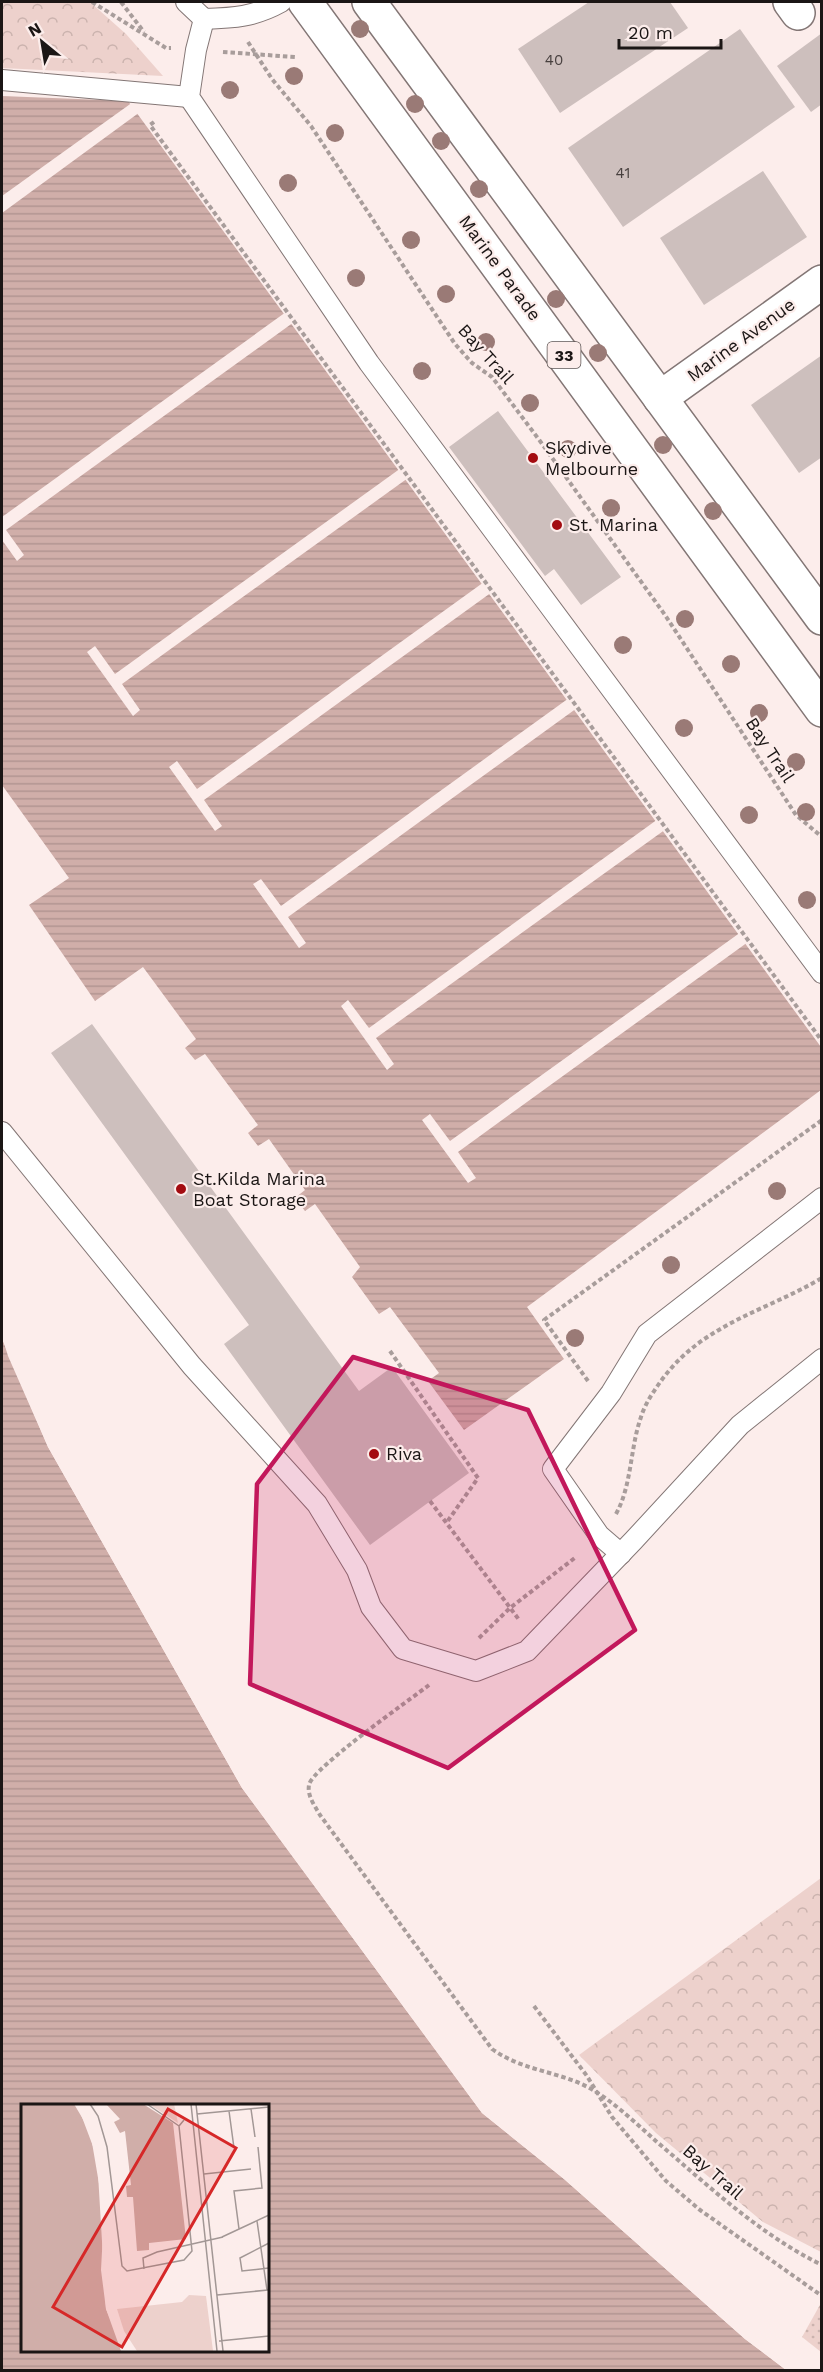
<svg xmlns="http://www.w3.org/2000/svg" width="823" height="2372" font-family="'Work Sans',sans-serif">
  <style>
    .grass { fill: url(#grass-dots) }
    .park { fill: url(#park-crowns) }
    .water { fill: url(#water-rules); fill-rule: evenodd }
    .pier { fill: #fcedeb }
    .building { fill: #cdbfbd }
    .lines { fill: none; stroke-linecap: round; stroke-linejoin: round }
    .service-casing { stroke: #837675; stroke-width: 22 }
    .minor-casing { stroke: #837675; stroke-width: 36 }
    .primary-casing { stroke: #837675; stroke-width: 36 }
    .path { stroke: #a89d9b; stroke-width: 4; stroke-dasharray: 4.5 3; stroke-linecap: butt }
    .service { stroke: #fff; stroke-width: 20 }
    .minor { stroke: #fff; stroke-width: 33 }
    .primary { stroke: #fff; stroke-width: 33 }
    .tree { fill: #9a7a76 }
    .marked { fill: #c2185b; fill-opacity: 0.2; stroke: #c2185b; stroke-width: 4.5; stroke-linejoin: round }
    .poi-dot { fill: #a30b10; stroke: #fcedeb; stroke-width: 2 }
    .labels { text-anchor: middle; stroke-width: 4.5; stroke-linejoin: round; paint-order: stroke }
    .number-label { font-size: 15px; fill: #48403f }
    .shield { fill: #fcedeb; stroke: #5e5655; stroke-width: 1.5 }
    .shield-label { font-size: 16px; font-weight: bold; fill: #1b1615 }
    .street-label { font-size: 18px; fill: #1b1615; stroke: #fcedeb }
    .poi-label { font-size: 18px; fill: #1b1615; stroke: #fcedeb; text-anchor: start }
    .inset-road { fill: none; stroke: #a29795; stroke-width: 1.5 }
    .view { fill: #d62828; fill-opacity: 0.15; stroke: #d62828; stroke-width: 3 }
    .inset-edge { fill: none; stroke: #1b1615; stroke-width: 3 }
  </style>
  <defs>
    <pattern id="grass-dots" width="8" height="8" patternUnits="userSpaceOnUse" patternTransform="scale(1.5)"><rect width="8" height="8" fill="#edd1cc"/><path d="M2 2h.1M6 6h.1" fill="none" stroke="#cbb3ae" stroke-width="1.8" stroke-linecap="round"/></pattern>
    <pattern id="park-crowns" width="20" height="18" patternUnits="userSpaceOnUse" patternTransform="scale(1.5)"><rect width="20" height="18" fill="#edd1cc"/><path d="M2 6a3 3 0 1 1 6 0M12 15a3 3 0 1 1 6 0" fill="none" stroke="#cbb3ae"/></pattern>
    <pattern id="water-rules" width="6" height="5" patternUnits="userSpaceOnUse" patternTransform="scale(1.5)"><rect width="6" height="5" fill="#d0aea9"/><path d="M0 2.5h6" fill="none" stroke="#b29591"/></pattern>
  </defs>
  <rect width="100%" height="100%" fill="#fcedeb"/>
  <path class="grass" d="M 821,2303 L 822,2352 L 821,2352 L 802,2337 Z"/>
  <g class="park">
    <path d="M 2,2 L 90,2 L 126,34 L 163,76 L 2,68 Z"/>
    <path d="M 821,1878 L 821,2252 L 763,2222 L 656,2133 L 579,2055 Z"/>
  </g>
  <g class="water">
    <path d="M 2,96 L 128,101 L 821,1047 L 821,1090 L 527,1307 L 564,1359 L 464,1430 L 428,1381 L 439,1373 L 390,1307 L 379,1314 L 352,1277 L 360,1267 L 315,1204 L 305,1211 L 295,1198 L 305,1190 L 269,1139 L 258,1146 L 248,1133 L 258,1125 L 205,1054 L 195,1060 L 185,1048 L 196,1039 L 143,967 L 95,1001 L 29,905 L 69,878 L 2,785 Z"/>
    <path d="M 2,1339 L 48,1447 L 242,1788 L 482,2113 L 564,2179 L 745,2339 L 786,2370 L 2,2370 ZM 22,2105 L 267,2105 L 267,2350 L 22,2350 Z"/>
  </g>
  <g class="pier">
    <path d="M 133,102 L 140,112 L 2,213 L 2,196 Z"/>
    <path d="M 286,312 L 294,322 L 6,530 L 24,555 L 17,561 L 2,540 L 2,517 Z"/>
    <path d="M 401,468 L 408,478 L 122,684 L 140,710 L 133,716 L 87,652 L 95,646 L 115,674 Z"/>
    <path d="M 484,582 L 492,592 L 204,800 L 222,826 L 215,831 L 169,767 L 177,761 L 197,789 Z"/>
    <path d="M 569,698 L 577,708 L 288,917 L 306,943 L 299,948 L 253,884 L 261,879 L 281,906 Z"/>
    <path d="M 658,819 L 666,829 L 376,1038 L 394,1064 L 387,1070 L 341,1006 L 348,1000 L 369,1028 Z"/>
    <path d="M 741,932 L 748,942 L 458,1152 L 476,1178 L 468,1183 L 422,1120 L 430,1114 L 450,1141 Z"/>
    <path d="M 2,1336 L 50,1445 L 244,1786 L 484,2110 L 566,2177 L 747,2337 L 789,2370 L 786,2370 L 745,2339 L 564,2179 L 482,2113 L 242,1788 L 48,1447 L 8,1356 Z"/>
  </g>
  <g class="building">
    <path d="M 589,2 L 670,2 L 688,28 L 560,113 L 518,49 Z"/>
    <path d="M 740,29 L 795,107 L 623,227 L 568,148 Z"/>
    <path d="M 822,33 L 822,104 L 811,112 L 777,66 Z"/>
    <path d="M 763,171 L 807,237 L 704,305 L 660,238 Z"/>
    <path d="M 822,355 L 822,457 L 799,473 L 751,405 Z"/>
    <path d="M 498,411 L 621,577 L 581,605 L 554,569 L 545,576 L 449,447 Z"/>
    <path d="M 92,1024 L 359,1391 L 392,1367 L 469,1473 L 370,1545 L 224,1344 L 249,1325 L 51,1053 Z"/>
  </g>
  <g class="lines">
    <g class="service-casing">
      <g id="service">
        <path d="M 186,2 L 204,19 C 234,18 254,17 281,2"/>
        <path d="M 204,19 L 196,50 L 189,97 L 369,363 L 822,973"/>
        <path d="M 2,80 L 189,97"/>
        <path d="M 2,1132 L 192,1366 L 317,1504 L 357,1570 L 371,1607 L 403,1649 L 476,1671 L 527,1651 L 633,1541 L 740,1425 L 822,1359"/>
        <path d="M 621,1554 L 599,1535 L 553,1469 L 611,1393 L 647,1334 L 822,1198"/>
      </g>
    </g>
    <g class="minor-casing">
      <g id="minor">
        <path d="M 790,2 L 798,13"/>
        <path d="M 660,398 L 822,282"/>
      </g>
    </g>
    <g class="primary-casing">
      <g id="primary">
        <path d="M 305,2 L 822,710"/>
        <path d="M 369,2 L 822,618"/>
      </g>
    </g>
    <g class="path">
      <path d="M 92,2 L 166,48 L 171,48"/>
      <path d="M 121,2 L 144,32"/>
      <path d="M 248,42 L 272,79 L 311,126 L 455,344 L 472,363 L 492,377 L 540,441 L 665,615 L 796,815 L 822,837"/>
      <path d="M 223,52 L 295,57"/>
      <path d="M 154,122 L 150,125 L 822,1041"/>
      <path d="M 390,1351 L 478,1478 L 447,1522"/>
      <path d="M 588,1381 L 544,1320 L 822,1120"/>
      <path d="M 430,1501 L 520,1621"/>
      <path d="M 616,1514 C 632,1485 630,1448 641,1417 C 645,1404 653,1392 661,1381 C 702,1324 764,1312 822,1278"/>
      <path d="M 479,1638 L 510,1608 L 576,1557"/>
      <path d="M 429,1685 C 411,1699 311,1769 309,1785 C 307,1796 315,1806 320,1815 L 492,2049 C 524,2072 561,2071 593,2090 C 616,2104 637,2124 657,2142 C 710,2187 759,2234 822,2265"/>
      <path d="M 534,2006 L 587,2076 L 612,2117 L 666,2181 L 700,2210 L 822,2296"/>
    </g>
    <use href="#service" class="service"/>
    <use href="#minor" class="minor"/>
    <use href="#primary" class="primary"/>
  </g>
  <g class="tree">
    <circle cx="360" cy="29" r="9"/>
    <circle cx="294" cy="76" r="9"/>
    <circle cx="230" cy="90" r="9"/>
    <circle cx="415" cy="104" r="9"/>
    <circle cx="335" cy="133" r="9"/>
    <circle cx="441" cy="141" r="9"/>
    <circle cx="288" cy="183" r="9"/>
    <circle cx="479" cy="189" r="9"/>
    <circle cx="411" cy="240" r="9"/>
    <circle cx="356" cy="278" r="9"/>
    <circle cx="446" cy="294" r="9"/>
    <circle cx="556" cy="299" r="9"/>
    <circle cx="486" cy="342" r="9"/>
    <circle cx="598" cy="353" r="9"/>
    <circle cx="422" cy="371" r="9"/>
    <circle cx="530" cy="403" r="9"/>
    <circle cx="663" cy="445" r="9"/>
    <circle cx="568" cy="449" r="9"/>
    <circle cx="611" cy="508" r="9"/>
    <circle cx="713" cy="511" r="9"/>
    <circle cx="685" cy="619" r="9"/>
    <circle cx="623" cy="645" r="9"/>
    <circle cx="731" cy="664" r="9"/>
    <circle cx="759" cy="713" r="9"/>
    <circle cx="684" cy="728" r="9"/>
    <circle cx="796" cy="762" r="9"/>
    <circle cx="806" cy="812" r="9"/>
    <circle cx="749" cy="815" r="9"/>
    <circle cx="807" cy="900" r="9"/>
    <circle cx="777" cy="1191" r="9"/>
    <circle cx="671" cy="1265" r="9"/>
    <circle cx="575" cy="1338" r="9"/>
  </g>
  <path class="marked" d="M 353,1357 L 528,1410 L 635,1630 L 448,1768 L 250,1684 L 257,1484 Z"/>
  <g class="poi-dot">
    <circle cx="533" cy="458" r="6"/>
    <circle cx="557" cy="525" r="6"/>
    <circle cx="181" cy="1189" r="6"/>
    <circle cx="374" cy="1454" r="6"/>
  </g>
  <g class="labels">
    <g class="number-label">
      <text x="554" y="65">40</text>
      <text x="623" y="178">41</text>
    </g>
    <rect class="shield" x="547.5" y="342" width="33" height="26" rx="4.5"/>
    <g class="shield-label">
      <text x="564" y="361">33</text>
    </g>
    <g class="street-label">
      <text transform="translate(500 268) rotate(54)" y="6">Marine Parade</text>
      <text transform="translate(741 340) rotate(-36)" y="6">Marine Avenue</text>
      <text transform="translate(486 354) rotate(48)" y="6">Bay Trail</text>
      <text transform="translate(770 750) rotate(57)" y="6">Bay Trail</text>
      <text transform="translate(713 2172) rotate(41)" y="6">Bay Trail</text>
    </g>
    <g class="poi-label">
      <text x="545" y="454">Skydive<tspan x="545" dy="21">Melbourne</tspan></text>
      <text x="569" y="531">St. Marina</text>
      <text x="193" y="1185">St.Kilda Marina<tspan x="193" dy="21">Boat Storage</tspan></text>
      <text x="386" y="1460">Riva</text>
    </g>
  </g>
  <g transform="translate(21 2104)">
    <rect width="248" height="248" fill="#fcedeb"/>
    <path d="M 128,0 L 153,0 L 157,19 ZM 168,191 L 185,192 L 192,247 L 116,247 L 103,227 L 96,205 L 161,198 Z" fill="#edd1cc"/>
    <path d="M 0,0 L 53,0 L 69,27 L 83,109 L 80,166 L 85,205 L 100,247 L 0,247 ZM 85,0 L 122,0 L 152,19 L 165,135 L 128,139 L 128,146 L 116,147 L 112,93 L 106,93 L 105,82 L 110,81 L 104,27 L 99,29 L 93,18 L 99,15 Z" fill="#d0aea9"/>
    <path d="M 56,0 L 67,17 L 78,46 L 85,110 L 83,163 L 88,205 L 103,247 L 85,205 L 76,53 Z" fill="#fcedeb"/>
    <path class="inset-road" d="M 69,0 L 77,12 L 86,43 L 101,162 L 106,167 L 163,156 L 171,147 L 158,22 L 163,16M 126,0 L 158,22M 170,0 L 196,247M 175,0 L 202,247M 230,5 L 234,33M 208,7 L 213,44M 176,10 L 248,3M 183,70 L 230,65M 236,117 L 246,186M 218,125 L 213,87 L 241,84 L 237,43M 201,133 L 248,111M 248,139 L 219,154 L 221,167 L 248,164M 123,165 L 122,154 L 136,148 L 202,133M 196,191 L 247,186M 198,237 L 248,232"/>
    <path class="view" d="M 147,5 L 215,44 L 101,243 L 32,203 Z"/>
    <rect width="248" height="248" class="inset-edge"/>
  </g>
  <rect width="823" height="2372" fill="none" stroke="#1b1615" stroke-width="6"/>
  <g transform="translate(42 42) rotate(330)" stroke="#fcedeb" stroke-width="4.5" paint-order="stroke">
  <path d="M0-4.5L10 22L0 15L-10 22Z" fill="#1b1615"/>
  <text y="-9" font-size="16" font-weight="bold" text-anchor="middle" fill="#1b1615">N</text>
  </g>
  <path d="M619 39v9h102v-9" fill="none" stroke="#1b1615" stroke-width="3"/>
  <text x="628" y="39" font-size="18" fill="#1b1615" stroke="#fcedeb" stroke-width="4.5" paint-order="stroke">20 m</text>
</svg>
